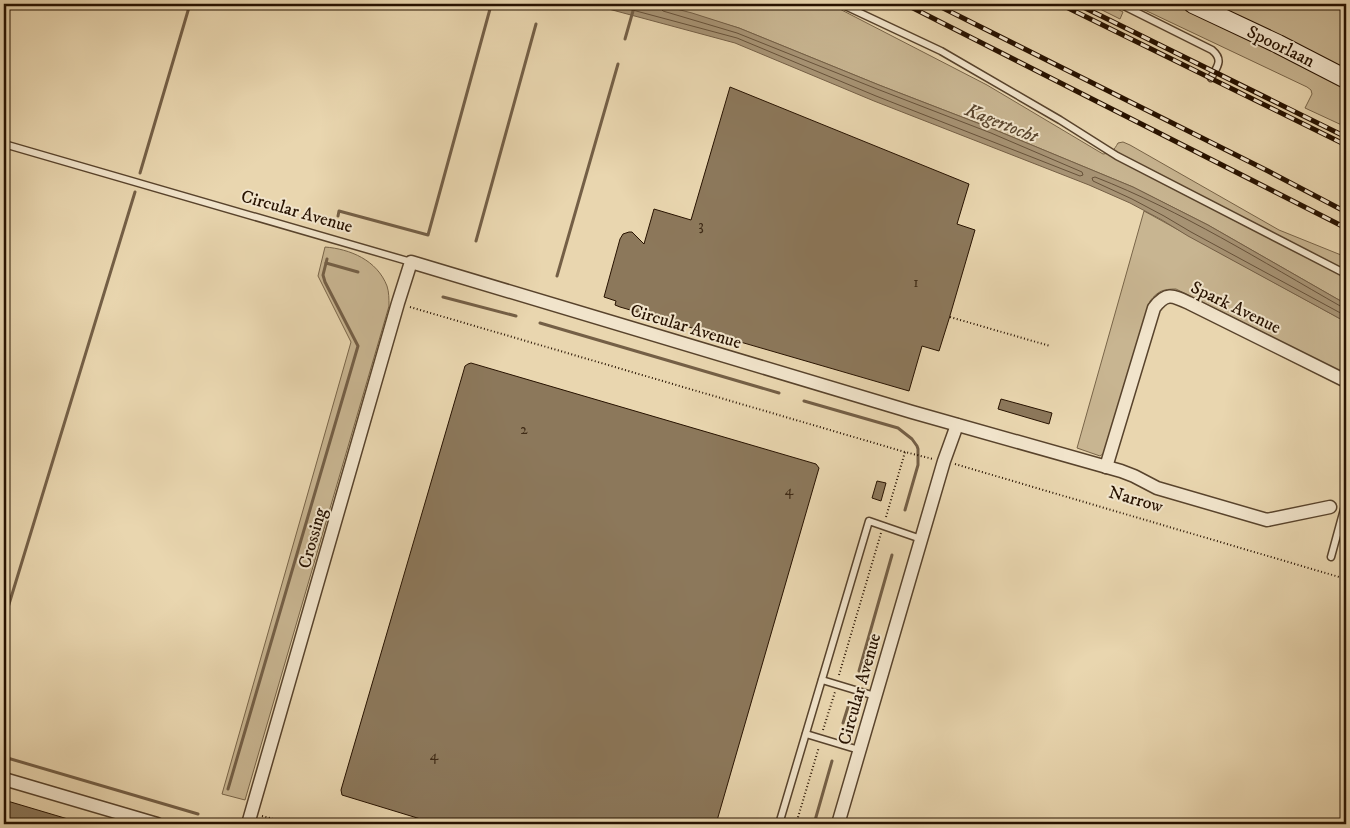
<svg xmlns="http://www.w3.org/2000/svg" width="1350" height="828" font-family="'IM FELL DW Pica',serif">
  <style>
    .green { fill: #c8b591; stroke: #786448 }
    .water { fill: #a79374; stroke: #745f46 }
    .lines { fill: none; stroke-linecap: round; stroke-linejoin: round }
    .shore { stroke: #67523a; stroke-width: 1 }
    .stream { stroke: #745f46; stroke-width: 3 }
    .building { fill: #8c785b; stroke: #271200 }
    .service-casing { stroke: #58432c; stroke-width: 9 }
    .minor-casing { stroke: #58432c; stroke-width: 15 }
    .secondary-casing { stroke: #271200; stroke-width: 20 }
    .path { stroke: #271200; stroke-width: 2; stroke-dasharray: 1 2.5; stroke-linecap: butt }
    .service { stroke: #f1e4cb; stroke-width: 6 }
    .minor { stroke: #f1e4cb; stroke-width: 12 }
    .secondary { stroke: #f1e4cb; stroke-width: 18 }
    .rail-casing { stroke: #271200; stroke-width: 5 }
    .rail { stroke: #f1e4cb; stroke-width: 3; stroke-dasharray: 9; stroke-linecap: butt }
    .labels { text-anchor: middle; stroke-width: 4; stroke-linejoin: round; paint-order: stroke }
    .number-label { font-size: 15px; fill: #402c17 }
    .street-label { font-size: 18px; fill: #271200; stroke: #f1e4cb }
    .water-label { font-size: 19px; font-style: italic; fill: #5a462e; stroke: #f1e4cb }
  </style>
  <rect width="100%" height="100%" fill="#e9d6af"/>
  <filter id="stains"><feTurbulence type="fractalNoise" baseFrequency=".004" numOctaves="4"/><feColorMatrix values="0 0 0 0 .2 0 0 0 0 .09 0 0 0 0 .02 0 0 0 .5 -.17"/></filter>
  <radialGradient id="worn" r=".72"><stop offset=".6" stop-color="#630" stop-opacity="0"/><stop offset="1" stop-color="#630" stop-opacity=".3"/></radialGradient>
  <g class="green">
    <path d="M 657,4 L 830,4 L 987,85 L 1103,154 C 1112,153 1114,150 1118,143 L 1123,142 L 1130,145 L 1279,230 L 1346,257 L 1346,304 L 1208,225 L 1133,187 L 993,129 L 879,85 L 739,28 Z"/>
    <path d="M 1090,4 L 1108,4 L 1123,12 L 1120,19 Z"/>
    <path d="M 1132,4 L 1183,4 L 1284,57 L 1346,86 L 1346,127 L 1305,108 L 1312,94 L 1311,90 L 1307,87 Z"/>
    <path d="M 1209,4 L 1346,4 L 1346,38 L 1342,54 L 1346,56 L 1346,71 Z"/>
    <path d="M 1144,211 L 1346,322 L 1346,374 L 1176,289 C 1163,289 1158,291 1150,301 L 1107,448 L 1104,453 L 1100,456 L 1077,448 Z"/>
    <path d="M 325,247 C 350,249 377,260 387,286 C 389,292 389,299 389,306 L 245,800 L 222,794 L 351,342 L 318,276 Z"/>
  </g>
  <path class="water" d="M 590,4 L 657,4 L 692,13 L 739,28 L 879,85 L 993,129 L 1133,187 L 1208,225 L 1346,304 L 1346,322 L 1188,236 L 1162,220 L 1130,203 L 1089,185 L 874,101 L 735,43 Z"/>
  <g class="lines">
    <g class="shore">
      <path d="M 610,4 L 737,38 L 876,96 L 1080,176 L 1083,175 L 1082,172 L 991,133 L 877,89 L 737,33 L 663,11 L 660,8 L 660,4"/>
      <path d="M 1346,308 L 1342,307 C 1261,261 1182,211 1095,177 L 1092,178 L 1093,181 L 1132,199 L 1164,216 L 1191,232 L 1346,316"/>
    </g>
    <g class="stream">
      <path d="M 625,39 L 633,11"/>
      <path d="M 140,173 L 190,4"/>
      <path d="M 338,216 L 339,211 L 428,235 L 490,9"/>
      <path d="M 476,241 L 536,24"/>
      <path d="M 326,263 L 358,272"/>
      <path d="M 557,276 L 618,64"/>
      <path d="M 443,297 L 516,316"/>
      <path d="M 540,323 L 779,393"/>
      <path d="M 804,401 L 898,428 L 912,439 L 917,446 L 918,449 L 918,465 L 905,510"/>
      <path d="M 6,614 L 135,192"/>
      <path d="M 859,671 L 892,555"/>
      <path d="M 843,723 L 848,707"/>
      <path d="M 4,757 L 198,814"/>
      <path d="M 228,789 L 358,346 L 325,282 L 323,275 L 327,259"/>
      <path d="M 814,824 L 832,761"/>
    </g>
  </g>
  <g class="building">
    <path d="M 730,87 L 969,184 L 957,224 L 975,230 L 949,319 L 939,351 L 922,346 L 909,391 L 620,307 L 615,305 L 616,301 L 604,297 L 620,239 L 623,234 L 629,232 L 632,232 L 644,244 L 654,209 L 691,220 Z"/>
    <path d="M 471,363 L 816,464 L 819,468 L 716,824 L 437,824 L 342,795 L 341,790 L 463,373 L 465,366 L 468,364 Z"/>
    <path d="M 1001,399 L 1052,413 L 1049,424 L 998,409 Z"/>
    <path d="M 877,481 L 886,483 L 881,501 L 872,498 Z"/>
    <path d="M 4,800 L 78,822 L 78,824 L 4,824 Z"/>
  </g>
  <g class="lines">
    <g class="service-casing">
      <g id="service">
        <path d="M 841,4 L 941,51 L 1060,120 L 1117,156 L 1346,274"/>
        <path d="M 1120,4 L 1212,50 C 1224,60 1217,67 1211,78"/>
        <path d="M 4,144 L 411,262"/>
        <path d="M 1331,557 L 1346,502"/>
        <path d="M 822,680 L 875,696"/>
        <path d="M 806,734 L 859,750"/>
        <path d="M 779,824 L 869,521 L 921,539"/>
      </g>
    </g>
    <g class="minor-casing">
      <g id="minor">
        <path d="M 1106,467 L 1154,308 C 1166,292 1172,295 1189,303 L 1346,381"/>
        <path d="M 4,779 L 157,824"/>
        <path d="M 248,824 L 398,303 L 411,262 L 912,412 L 1121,471 L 1134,476 L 1157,488 L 1267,520 L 1330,507"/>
        <path d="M 838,824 L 944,461 L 957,425"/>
      </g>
    </g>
    <g class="secondary-casing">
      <path id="secondary" d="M 1193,4 L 1278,44 L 1346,79"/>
    </g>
    <g class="path">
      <path d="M 410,307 L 905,452 L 933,459"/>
      <path d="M 950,317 L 1050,346"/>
      <path d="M 955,464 L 1346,579"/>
      <path d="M 886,517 L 905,452"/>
      <path d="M 839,675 L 881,533"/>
      <path d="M 823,730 L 835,692"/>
      <path d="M 262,816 L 293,824"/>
      <path d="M 796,824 L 819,747"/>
    </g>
    <use href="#service" class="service"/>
    <use href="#minor" class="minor"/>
    <use href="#secondary" class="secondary"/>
    <g class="rail-casing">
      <g id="rail">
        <path d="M 905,4 L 1346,228"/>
        <path d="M 935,4 L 1268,171 L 1346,212"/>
        <path d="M 1060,4 L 1346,145"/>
        <path d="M 1077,4 L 1346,137"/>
      </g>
    </g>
    <use href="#rail" class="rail"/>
  </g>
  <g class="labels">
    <g class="number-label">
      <text x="701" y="230">3</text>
      <text x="916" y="287">1</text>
      <text x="524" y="434">2</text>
      <text x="789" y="495">4</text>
      <text x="434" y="760">4</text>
    </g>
    <g class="street-label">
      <text transform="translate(1281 46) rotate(26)" y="6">Spoorlaan</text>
      <text transform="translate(297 211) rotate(16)" y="6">Circular Avenue</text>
      <text transform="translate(1236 307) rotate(26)" y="6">Spark Avenue</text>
      <text transform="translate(686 326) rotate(17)" y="6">Circular Avenue</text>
      <text transform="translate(1136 499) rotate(16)" y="6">Narrow</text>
      <text transform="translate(312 538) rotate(-74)" y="6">Crossing</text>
      <text transform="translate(859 689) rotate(-74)" y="6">Circular Avenue</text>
    </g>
    <g class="water-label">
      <text transform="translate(1002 122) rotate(22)" y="7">Kagertocht</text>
    </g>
  </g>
  <rect width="1350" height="828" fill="none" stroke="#e9d6af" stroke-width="20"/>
  <rect x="5" y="5" width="1340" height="818" fill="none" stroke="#271200" stroke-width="2.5"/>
  <rect x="10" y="10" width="1330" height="808" fill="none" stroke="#271200"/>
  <rect width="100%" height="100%" filter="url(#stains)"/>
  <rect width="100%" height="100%" fill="url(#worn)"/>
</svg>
